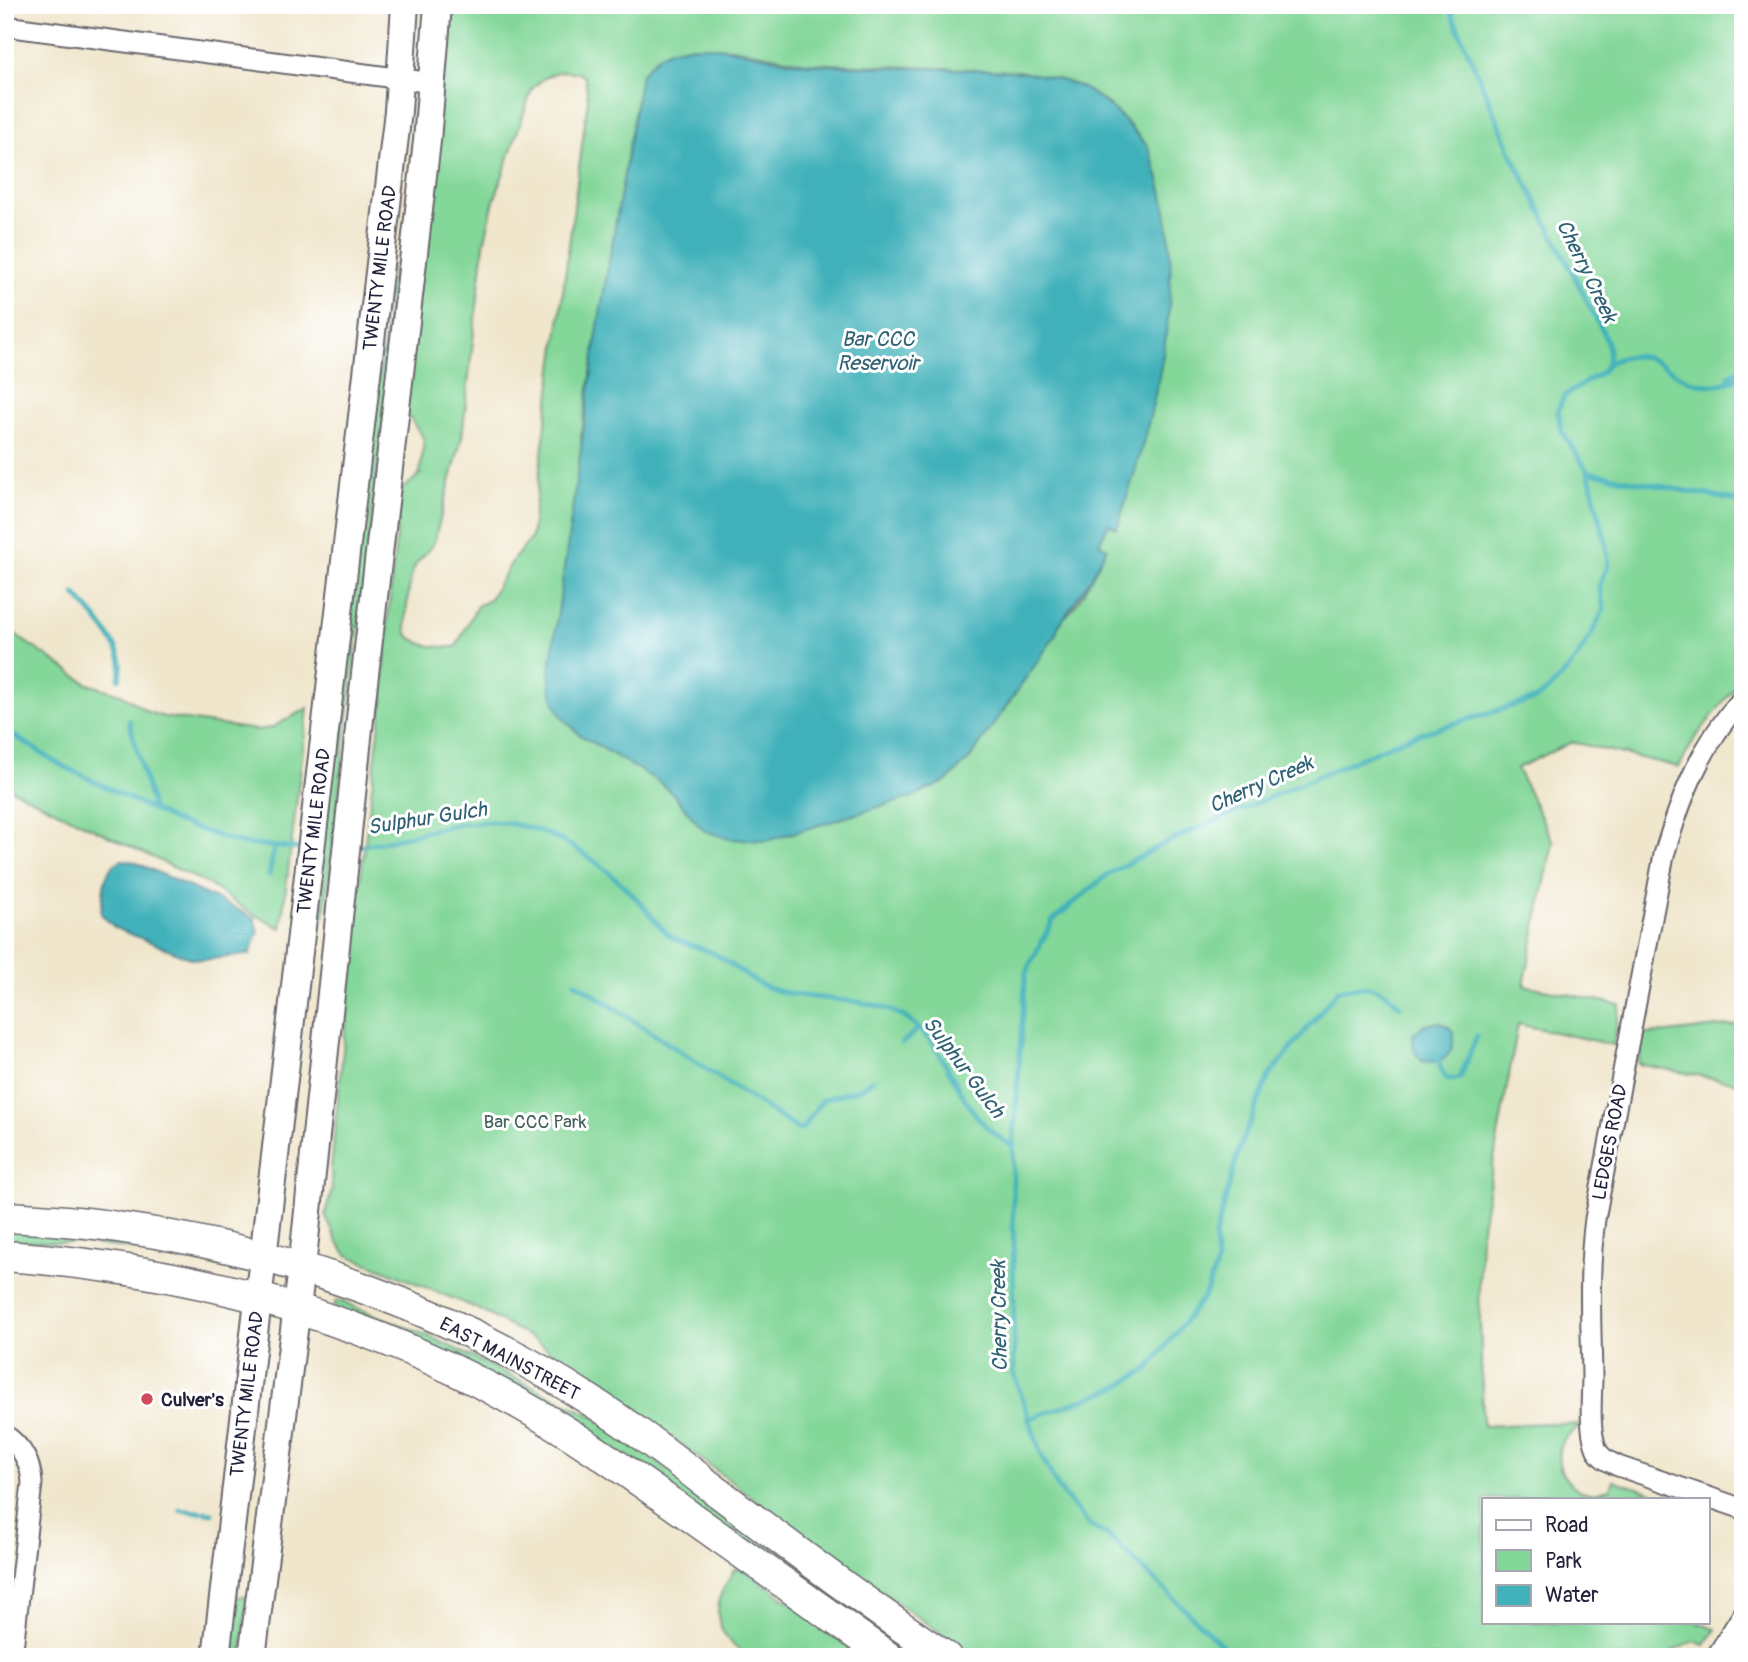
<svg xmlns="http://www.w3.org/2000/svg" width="1748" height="1662" font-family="Pangolin,sans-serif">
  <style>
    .green { fill: #83d799; stroke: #527c6a; stroke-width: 2; fill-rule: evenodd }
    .water { fill: #41b1ba; stroke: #326a7a; stroke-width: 2 }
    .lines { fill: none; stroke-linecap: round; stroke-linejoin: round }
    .stream { stroke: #41b1ba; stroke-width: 5 }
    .street-casing { stroke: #6a676e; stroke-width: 23 }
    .secondary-casing { stroke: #6a676e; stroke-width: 30 }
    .primary-casing { stroke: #6a676e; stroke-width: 33 }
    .street { stroke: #fff; stroke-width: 19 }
    .secondary { stroke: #fff; stroke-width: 26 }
    .primary { stroke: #fff; stroke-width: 30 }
    .poi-dot { fill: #d1495b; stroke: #fff; stroke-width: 2.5 }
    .labels { text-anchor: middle; stroke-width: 6; stroke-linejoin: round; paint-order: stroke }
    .street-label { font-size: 19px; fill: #22223b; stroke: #fff }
    .park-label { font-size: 19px; fill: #44615c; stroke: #fff }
    .poi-label { font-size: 19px; font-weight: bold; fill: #22223b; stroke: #fff; text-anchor: start }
    .water-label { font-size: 21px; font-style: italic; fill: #306274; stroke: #fff }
  </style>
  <rect width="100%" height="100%" fill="#fff"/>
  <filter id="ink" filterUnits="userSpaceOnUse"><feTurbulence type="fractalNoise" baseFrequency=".0143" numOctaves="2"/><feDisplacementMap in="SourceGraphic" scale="14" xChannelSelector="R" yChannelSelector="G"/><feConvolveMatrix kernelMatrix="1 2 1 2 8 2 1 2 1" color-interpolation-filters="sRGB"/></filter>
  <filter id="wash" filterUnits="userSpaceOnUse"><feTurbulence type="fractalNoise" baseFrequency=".00686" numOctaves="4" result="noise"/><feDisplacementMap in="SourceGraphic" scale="28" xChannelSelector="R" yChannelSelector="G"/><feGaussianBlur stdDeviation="1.57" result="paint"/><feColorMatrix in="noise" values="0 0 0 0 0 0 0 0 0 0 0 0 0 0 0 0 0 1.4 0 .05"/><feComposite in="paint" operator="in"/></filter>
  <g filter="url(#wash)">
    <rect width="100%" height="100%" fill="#f0e6cc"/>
    <g class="green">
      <path d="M 447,5 L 1743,5 L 1743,677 L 1695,738 L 1679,767 L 1572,742 L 1517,768 L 1553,842 L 1524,985 L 1620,1005 L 1613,1045 L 1518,1024 L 1481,1232 L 1479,1285 L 1483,1426 L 1548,1423 L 1578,1425 L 1578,1428 C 1547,1443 1555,1486 1589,1493 C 1596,1494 1603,1490 1610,1489 L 1613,1480 L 1668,1498 L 1484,1499 L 1484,1622 L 1695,1622 L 1716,1629 L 1705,1645 L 1694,1641 L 1675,1650 L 1666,1657 L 976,1657 L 878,1590 L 633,1409 L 532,1338 L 474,1307 L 347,1255 L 337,1241 L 325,1215 L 332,1190 L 331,1168 L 360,883 L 383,698 L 387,625 L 401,491 L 420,474 L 424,439 L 410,418 L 405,417 ZM 686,46 L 733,48 L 808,63 L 1019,71 L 1064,81 L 1084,89 L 1103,100 L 1126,121 L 1148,147 L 1159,182 L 1168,228 L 1169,292 L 1153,401 L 1116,528 L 1109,524 L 1099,543 L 1106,548 C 1094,572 1082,603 1061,621 L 1018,690 L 971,757 L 947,781 L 912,797 L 766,841 L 703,830 L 674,795 L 658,781 L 580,735 L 581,435 L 641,75 ZM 565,71 L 578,73 L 585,77 L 588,99 L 531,538 L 513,560 L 489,600 L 477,606 L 456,647 C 438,647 421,648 407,634 C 404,621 409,580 414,568 C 418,559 428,553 434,542 L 462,437 L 484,244 L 493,204 L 532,89 C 543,78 550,73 565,71 Z"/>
      <path d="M 393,265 L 393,337 L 324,917 L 316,921 L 313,919 Z"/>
      <path d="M 5,628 L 88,684 L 123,695 L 148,712 L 164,717 L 257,730 L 271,728 L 308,708 L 281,928 L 249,912 L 208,884 L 5,786 Z"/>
      <path d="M 1743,1024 L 1743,1084 L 1638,1064 L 1644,1034 L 1668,1033 Z"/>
      <path d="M 5,1227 L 66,1232 L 209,1256 L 230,1265 L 229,1268 L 141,1250 L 85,1243 L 5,1241 Z"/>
      <path d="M 336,1301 L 339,1301 L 431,1337 L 595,1417 L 928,1657 L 908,1657 L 829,1601 L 334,1307 Z"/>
      <path d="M 737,1569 L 745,1570 L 867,1657 L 751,1657 C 728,1646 714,1627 719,1600 C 721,1590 730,1579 734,1570 Z"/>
      <path d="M 242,1596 L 247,1597 L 242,1657 L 225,1657 L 234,1599 Z"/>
    </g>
    <g class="water">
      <path d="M 706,46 C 742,49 775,61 811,64 C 857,67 903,68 949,69 C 987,70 1027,69 1064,81 C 1095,90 1116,110 1136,134 C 1140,139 1147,143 1149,150 C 1197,266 1155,415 1117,528 L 1109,524 L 1099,543 L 1107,548 L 1092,576 L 1058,627 L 1055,636 L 971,757 L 947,781 L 912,797 L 766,841 L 729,839 L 703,830 L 674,795 L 658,781 L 580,735 L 561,716 L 554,701 L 550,686 L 550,669 L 598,326 L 641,75 C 661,47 674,47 706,46 Z"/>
      <path d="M 122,860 L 135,862 L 235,908 L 255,919 L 258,933 L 250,954 L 203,960 L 190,958 L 115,928 L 101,914 C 103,897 102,866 122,860 Z"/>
      <path d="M 1439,1022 L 1448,1026 L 1454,1033 C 1454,1055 1444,1065 1422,1061 L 1414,1051 L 1413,1035 L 1422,1026 Z"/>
    </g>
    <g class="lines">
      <g class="stream">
        <path d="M 1608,363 C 1659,339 1667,384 1711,385 C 1717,386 1721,383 1727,382 C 1734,381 1736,382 1742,378"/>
        <path d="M 1728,382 L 1730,375 L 1738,370"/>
        <path d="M 1728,382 L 1740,374"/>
        <path d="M 1588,472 L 1743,502"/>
        <path d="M 75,594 C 89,610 119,642 121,663 C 122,668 120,674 119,679"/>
        <path d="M 129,720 L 153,810"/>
        <path d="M 5,730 L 59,764 L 177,822 L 242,844 L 304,849"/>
        <path d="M 355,846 C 401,842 444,821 491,822 C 548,823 599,859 637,899 C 648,911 657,924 669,935 C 682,945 699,946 713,953 C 730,962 744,976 762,985 C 807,1006 869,991 910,1021 C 955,1054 955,1116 1013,1146"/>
        <path d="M 269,875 L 274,848"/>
        <path d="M 575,982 L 799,1130 L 802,1129 L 822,1100 L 862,1088 L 872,1080"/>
        <path d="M 902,1043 L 918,1029"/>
        <path d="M 1438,1056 C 1440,1070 1444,1084 1460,1078 L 1477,1036"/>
        <path d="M 1028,1419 L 1116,1388 L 1148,1369 L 1205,1295 L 1217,1264 L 1215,1237 L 1239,1149 L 1269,1076 L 1338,990 C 1366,985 1379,983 1400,1006"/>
        <path d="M 180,1510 L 200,1512"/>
        <path d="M 205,1512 L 212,1513"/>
        <path d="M 1234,1657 L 1110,1537 L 1089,1525 L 1059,1489 L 1042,1457 L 1014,1374 L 1013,1146 L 1026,972 L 1053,920 L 1107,875 L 1169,841 L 1409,737 L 1536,699 C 1568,678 1588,643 1604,609 L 1599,586 L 1608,566 L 1606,543 L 1588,472 L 1561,430 L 1558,410 L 1564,396 L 1602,372 L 1608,363 L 1609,349 L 1603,332 L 1514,159 L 1448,5"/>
      </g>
    </g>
  </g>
  <g filter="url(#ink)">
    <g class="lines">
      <g class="street-casing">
        <g id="street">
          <path d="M 5,26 L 433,83"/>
          <path d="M 1743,698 C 1701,744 1681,797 1664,855 L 1595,1219 C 1588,1271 1591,1323 1592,1375 C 1592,1398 1588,1429 1597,1450 C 1601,1459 1610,1462 1618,1466 L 1743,1509"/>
          <path d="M 5,1435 C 22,1447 31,1463 32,1483 L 12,1657"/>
          <path d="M 1716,1657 L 1743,1614"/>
        </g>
      </g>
      <g class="secondary-casing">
        <g id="secondary">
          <path d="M 216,1657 L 398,111 L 405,5"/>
          <path d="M 252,1657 L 302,1268 L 362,700 L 427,141 L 438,5"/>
        </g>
      </g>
      <g class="primary-casing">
        <g id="primary">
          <path d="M 5,1217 C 42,1219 80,1221 117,1227 C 282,1250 447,1308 588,1399 C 642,1433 692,1473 743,1511 C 809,1561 877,1611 946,1657"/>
          <path d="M 5,1256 C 189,1269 362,1314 523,1406 C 577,1436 627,1472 677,1507 C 748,1557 818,1607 888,1657"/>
        </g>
      </g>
      <use href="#street" class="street"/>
      <use href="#secondary" class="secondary"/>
      <use href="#primary" class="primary"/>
    </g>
  </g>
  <circle class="poi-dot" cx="147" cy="1399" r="7"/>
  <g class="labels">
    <g class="street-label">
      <text transform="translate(379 268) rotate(-83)" y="7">TWENTY MILE ROAD</text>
      <text transform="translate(313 831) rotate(-83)" y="7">TWENTY MILE ROAD</text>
      <text transform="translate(1609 1142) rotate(-79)" y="7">LEDGES ROAD</text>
      <text transform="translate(510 1358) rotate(28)" y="7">EAST MAINSTREET</text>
      <text transform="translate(246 1394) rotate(-83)" y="7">TWENTY MILE ROAD</text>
    </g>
    <g class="park-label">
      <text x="535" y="1128">Bar CCC Park</text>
    </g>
    <g class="poi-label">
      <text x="161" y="1406">Culver's</text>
    </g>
    <g class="water-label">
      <text transform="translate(1587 271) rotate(64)" y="7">Cherry Creek</text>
      <text x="878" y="346">Bar CCC<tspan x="878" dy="24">Reservoir</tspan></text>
      <text transform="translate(1261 784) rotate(-24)" y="7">Cherry Creek</text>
      <text transform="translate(427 818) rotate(-9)" y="7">Sulphur Gulch</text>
      <text transform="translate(964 1067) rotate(53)" y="7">Sulphur Gulch</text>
      <text transform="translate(999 1316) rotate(-91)" y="7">Cherry Creek</text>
    </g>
  </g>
  <rect width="1748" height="1662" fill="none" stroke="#fff" stroke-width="28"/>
  <rect x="1482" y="1498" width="228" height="126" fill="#ffffff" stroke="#a7a7b1" stroke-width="2"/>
  <rect x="1496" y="1520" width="35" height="10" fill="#ffffff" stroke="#a7a7b1" stroke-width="2"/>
  <text x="1545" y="1532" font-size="21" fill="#22223b">Road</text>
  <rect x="1496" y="1550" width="35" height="21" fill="#83d799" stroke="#a7a7b1" stroke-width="2"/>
  <text x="1545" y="1568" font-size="21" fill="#22223b">Park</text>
  <rect x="1496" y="1585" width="35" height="21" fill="#41b1ba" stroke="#a7a7b1" stroke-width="2"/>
  <text x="1545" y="1602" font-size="21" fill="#22223b">Water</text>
</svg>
